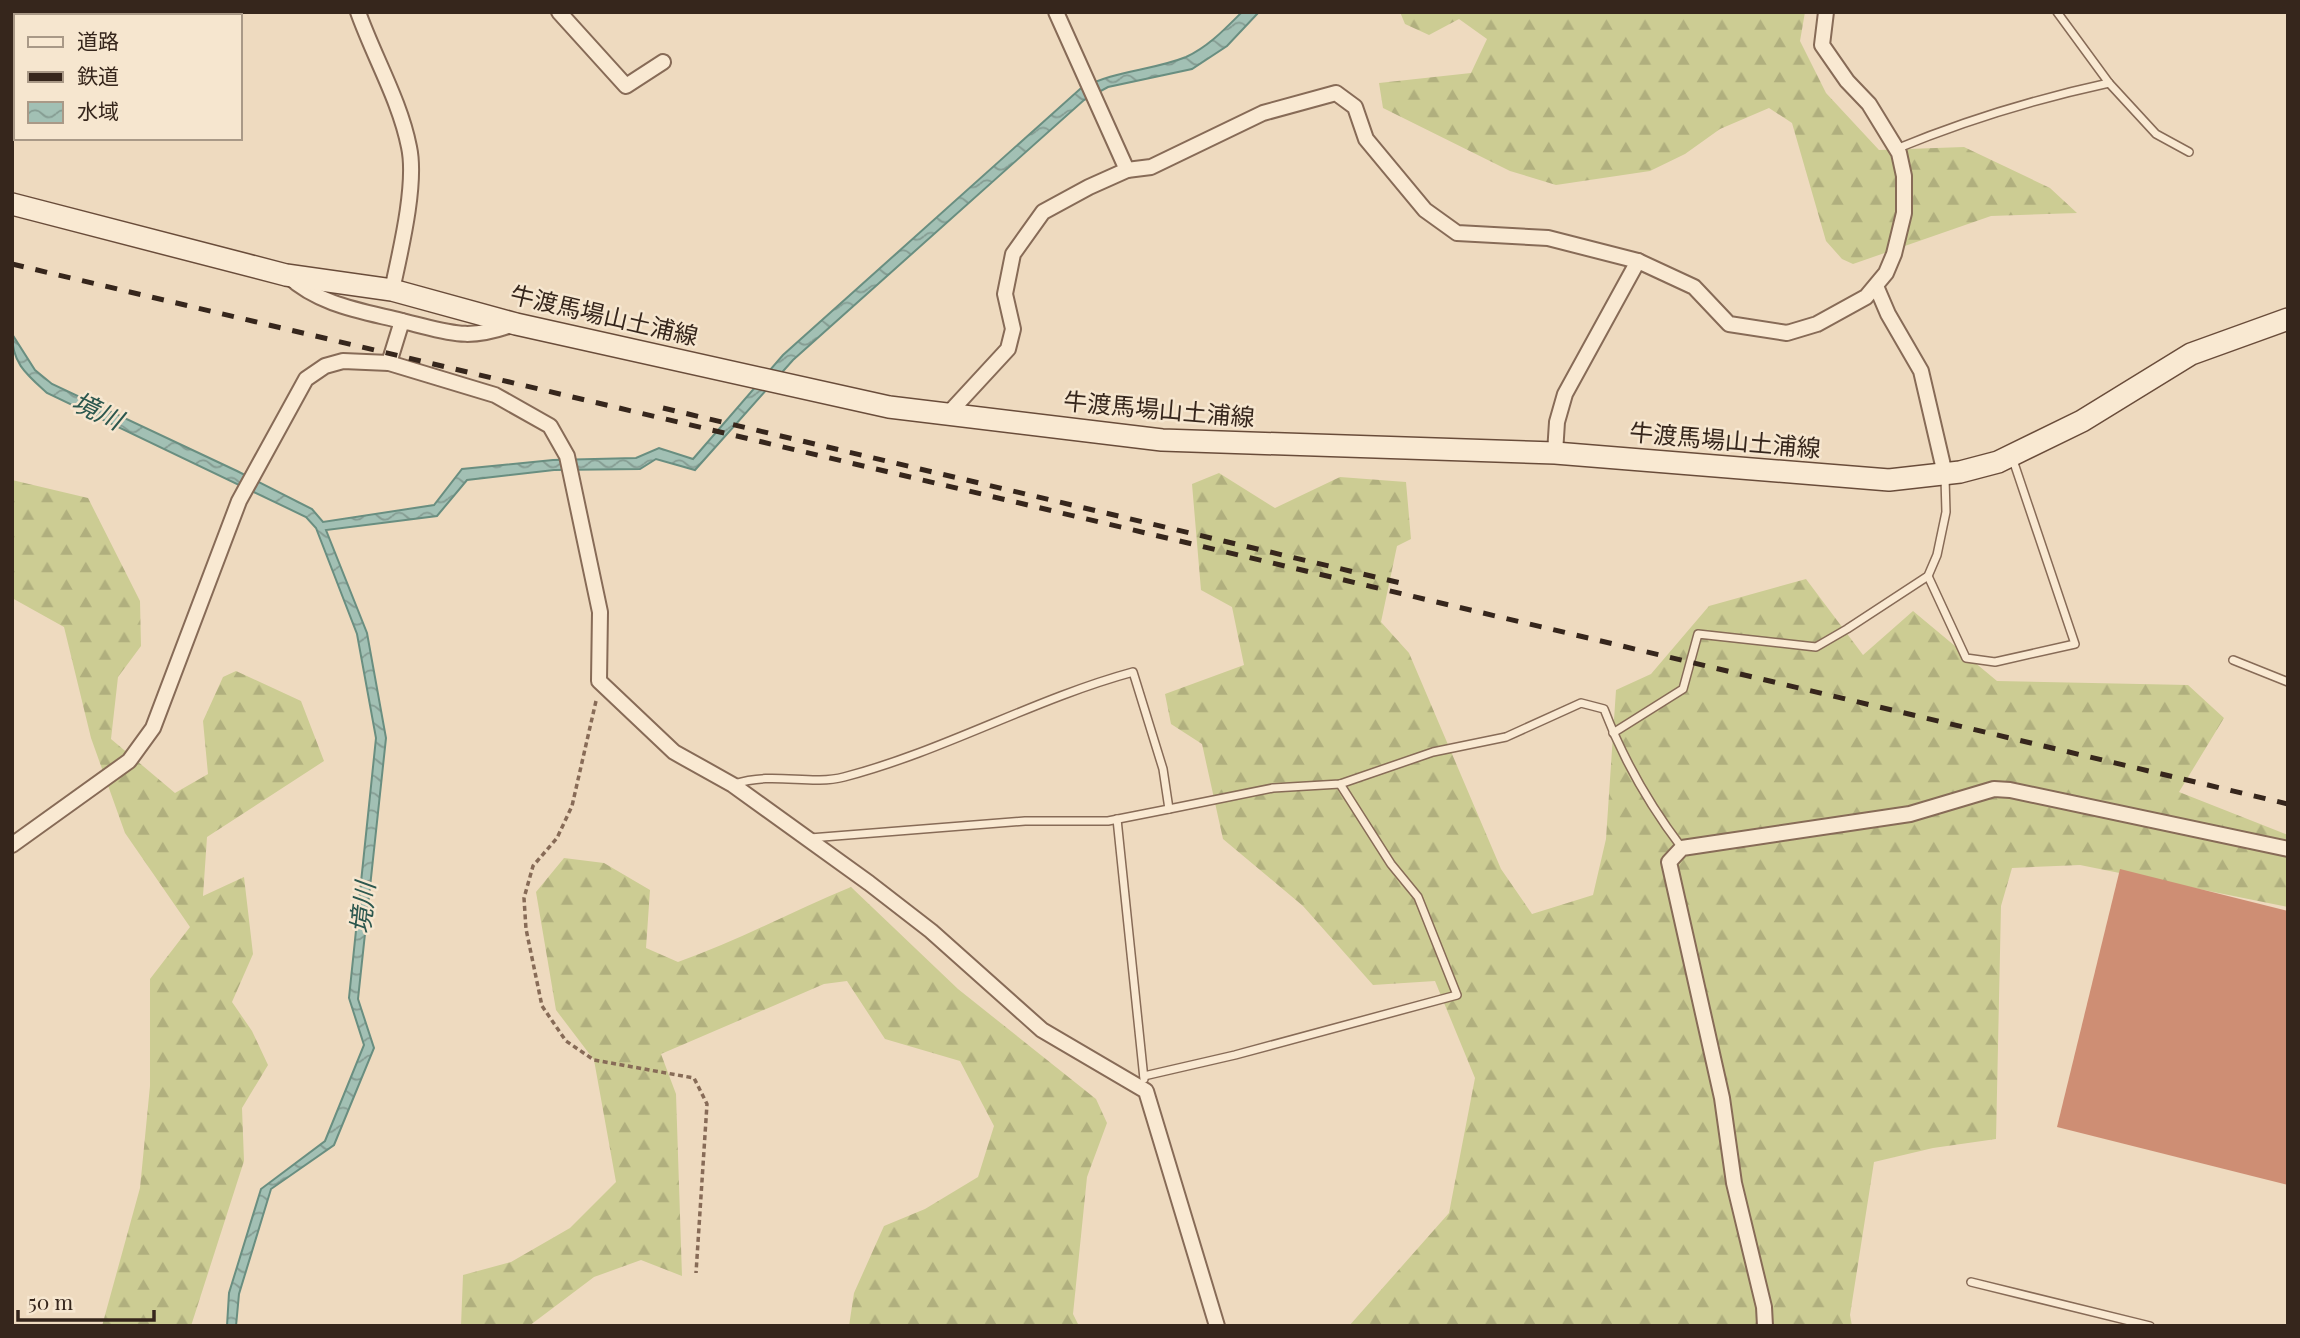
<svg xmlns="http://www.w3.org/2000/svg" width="2300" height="1338" font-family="'Playfair Display','Noto Sans JP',serif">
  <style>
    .forest { fill: url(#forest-firs) }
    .water { fill: url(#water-waves); stroke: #698e80; stroke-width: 2 }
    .building { fill: #ce8e74 }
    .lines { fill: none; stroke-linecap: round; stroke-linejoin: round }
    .lane-casing { stroke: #876b57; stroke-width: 10 }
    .street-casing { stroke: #876b57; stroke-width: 18 }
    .secondary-casing { stroke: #694c3a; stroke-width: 24 }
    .path { stroke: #876b57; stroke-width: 3.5; stroke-dasharray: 5 3.5; stroke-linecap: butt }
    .lane { stroke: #f9e9d2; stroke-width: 7 }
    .street { stroke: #f9e9d2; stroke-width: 14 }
    .secondary { stroke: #f9e9d2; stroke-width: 21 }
    .rail { stroke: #36261c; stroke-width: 5; stroke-dasharray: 12 12; stroke-linecap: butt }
    .labels { text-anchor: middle; stroke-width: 5; stroke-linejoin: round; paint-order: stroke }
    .street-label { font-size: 24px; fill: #36261c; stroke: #f6e6cf }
    .water-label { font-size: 26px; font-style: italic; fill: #2b574e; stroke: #f6e6cf }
  </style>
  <defs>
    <pattern id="forest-firs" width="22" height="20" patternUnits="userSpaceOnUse" patternTransform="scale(1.75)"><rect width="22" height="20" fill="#cccc93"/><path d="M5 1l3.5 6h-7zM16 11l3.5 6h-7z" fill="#b0af7e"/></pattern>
    <pattern id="water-waves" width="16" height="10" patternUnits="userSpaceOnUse" patternTransform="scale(1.75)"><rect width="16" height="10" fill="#a2c0b4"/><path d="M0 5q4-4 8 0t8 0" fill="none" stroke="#859c92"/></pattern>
  </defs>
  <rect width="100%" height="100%" fill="#eedabf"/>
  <g class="forest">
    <path d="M 1400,12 L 1805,12 L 1800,41 L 1826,93 L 1879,150 L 1964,147 L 2050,188 L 2077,213 L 1991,216 L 1853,264 L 1842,259 L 1826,241 L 1792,123 L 1769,108 L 1720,129 L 1685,154 L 1650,171 L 1556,185 L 1510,171 L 1383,108 L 1379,83 L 1471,73 L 1487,39 L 1459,19 L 1429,35 L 1405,24 Z"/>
    <path d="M 1219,473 L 1275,508 L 1340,477 L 1406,482 L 1411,539 L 1397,546 L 1381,622 L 1409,653 L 1501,869 L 1532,914 L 1593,895 L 1606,839 L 1616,690 L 1651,674 L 1709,606 L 1806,579 L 1863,655 L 1913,611 L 1997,681 L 2188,685 L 2224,718 L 2179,792 L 2288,835 L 2288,907 L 2080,865 L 2012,868 L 2001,906 L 1996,1139 L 1933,1148 L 1874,1162 L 1850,1315 L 1852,1326 L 1349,1326 L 1449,1213 L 1475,1078 L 1435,981 L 1373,985 L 1303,906 L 1223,839 L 1202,744 L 1171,724 L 1165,694 L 1244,665 L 1232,607 L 1201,590 L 1192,484 Z"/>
    <path d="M 12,480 L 88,498 L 140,601 L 141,646 L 118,677 L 111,739 L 175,793 L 208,774 L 203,721 L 223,677 L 236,671 L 301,701 L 324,761 L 207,837 L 203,896 L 244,877 L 253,954 L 232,1002 L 252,1031 L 268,1065 L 242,1108 L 244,1161 L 191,1326 L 102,1326 L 140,1188 L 150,1086 L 150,979 L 190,927 L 125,833 L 91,738 L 64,627 L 12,598 Z"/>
    <path d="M 564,858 L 604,863 L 650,890 L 646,948 L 678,962 C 737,941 793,911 851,887 L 958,989 L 1096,1099 L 1107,1123 L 1087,1177 L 1073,1314 L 1079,1326 L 849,1326 L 854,1293 L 884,1226 L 925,1209 L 978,1177 L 994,1126 L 960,1061 L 885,1039 L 847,981 L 824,984 L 661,1054 L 676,1094 L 682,1276 L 641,1260 L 594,1277 L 529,1326 L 461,1326 L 463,1275 L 511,1262 L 570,1228 L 616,1182 L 594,1060 L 556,1010 L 536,892 Z"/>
  </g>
  <path class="water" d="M 1242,12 L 1259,12 L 1227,46 L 1192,69 L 1108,87 L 1084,100 L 793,360 L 695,470 L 656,459 L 640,469 L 554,470 L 467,480 L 437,516 L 326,530 L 367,633 L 386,738 L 358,999 L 374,1048 L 334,1145 L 271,1189 L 239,1294 L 236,1326 L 227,1326 L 229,1293 L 261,1189 L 325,1141 L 364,1045 L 349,998 L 376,738 L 357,634 L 316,528 L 306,517 L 47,393 C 26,374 12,363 12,334 L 35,370 L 52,384 L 237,471 L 312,509 L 323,522 L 434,505 L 462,469 L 553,460 L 636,458 L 659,448 L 693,459 L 783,355 L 1080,89 C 1115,70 1151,71 1186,57 C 1208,47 1225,29 1242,12 Z"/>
  <path class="building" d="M 2120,869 L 2288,911 L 2288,1185 L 2057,1127 Z"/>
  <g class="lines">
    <g class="lane-casing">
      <g id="lane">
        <path d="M 2057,12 L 2109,83 L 2156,134 L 2189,152"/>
        <path d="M 1896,149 C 1966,120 2035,99 2109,83"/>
        <path d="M 1928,576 L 1966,658 L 1995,662 L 2075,644 L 2012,457"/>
        <path d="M 2233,660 L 2288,682"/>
        <path d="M 1613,733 L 1683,689 L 1698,634 L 1816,647 L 1847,629 L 1928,576 L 1937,555 L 1946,512 L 1945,478"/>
        <path d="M 734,784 C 774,771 809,786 844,777 C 944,751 1034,699 1133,672 L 1163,769 L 1169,809 L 1108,821 L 1025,821 L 810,838"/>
        <path d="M 1169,809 L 1273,788 L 1340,784 L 1433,752 L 1506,737 L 1581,703 L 1604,709 C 1623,759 1650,806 1682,848"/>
        <path d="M 1117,819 L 1144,1079"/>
        <path d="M 1144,1076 L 1235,1055 L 1457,995 L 1418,897 L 1391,864 L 1340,784"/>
        <path d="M 1971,1282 L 2150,1326"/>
      </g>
    </g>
    <g class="street-casing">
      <g id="street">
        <path d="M 358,12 C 374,57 400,101 409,147 C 417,184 400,253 392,290"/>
        <path d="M 559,12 L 626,86 L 663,62"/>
        <path d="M 1056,12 L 1127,170"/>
        <path d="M 288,276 C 319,305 362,311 402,321"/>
        <path d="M 1876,286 L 1888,314 L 1921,371 L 1945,474"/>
        <path d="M 389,363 L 402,321 C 449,332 466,342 514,324"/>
        <path d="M 948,414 L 1008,349 L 1013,329 L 1005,294 L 1013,254 L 1043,212 L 1089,187 L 1127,170 L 1151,167 L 1263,113 L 1336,93 L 1355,107 L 1366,139 L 1425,210 L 1457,233 L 1548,238 L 1638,261 L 1694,287 L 1729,324 L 1787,333 L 1817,324 L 1866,297 L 1886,273 L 1894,254 L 1904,213 L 1904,176 L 1899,153 L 1869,104 L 1847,81 L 1822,45 L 1826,12"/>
        <path d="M 1555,453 L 1557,422 L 1565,394 L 1638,261"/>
        <path d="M 12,845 L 129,761 L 153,728 L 239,501 L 306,379 L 325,366 L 343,361 L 389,363 L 495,395 L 550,426 L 567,456 L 600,612 L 599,681 L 674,752 L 733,785 L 869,883 L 931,931 L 1042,1030 L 1146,1091 L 1217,1326"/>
        <path d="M 1765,1326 L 1764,1307 L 1734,1183 L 1722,1098 L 1669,862 L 1682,848 L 1910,814 L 1994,789 L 2010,790 L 2288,849"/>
      </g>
    </g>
    <g class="secondary-casing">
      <path id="secondary" d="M 12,204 L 286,275 L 392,290 L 516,324 L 889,407 L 1162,440 L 1555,453 L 1889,480 L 1960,472 L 1998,462 L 2082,421 L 2191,354 L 2288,319"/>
    </g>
    <path class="path" d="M 596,701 L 572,806 L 557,838 L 533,866 L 524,898 L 526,929 L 542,1006 L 566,1041 L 594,1060 L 694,1078 L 707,1104 L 696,1273"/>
    <use href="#lane" class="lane"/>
    <use href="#street" class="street"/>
    <use href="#secondary" class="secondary"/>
    <g class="rail">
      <path d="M 12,264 L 2288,804"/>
      <path d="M 663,408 L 1409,585"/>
    </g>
  </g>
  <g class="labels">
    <g class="street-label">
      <text transform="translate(604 316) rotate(13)" y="8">牛渡馬場山土浦線</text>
      <text transform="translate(1159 410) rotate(5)" y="8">牛渡馬場山土浦線</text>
      <text transform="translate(1725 441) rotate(5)" y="8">牛渡馬場山土浦線</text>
    </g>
    <g class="water-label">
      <text transform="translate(97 411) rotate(25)" y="9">境川</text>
      <text transform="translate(363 908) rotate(-84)" y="9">境川</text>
    </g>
  </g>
  <rect width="2300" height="1338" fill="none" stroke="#36261c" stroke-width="28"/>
  <rect x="14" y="14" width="228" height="126" fill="#f6e6cf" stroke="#a99987" stroke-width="2"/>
  <rect x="28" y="37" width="35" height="10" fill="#f9e9d2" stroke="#a99987" stroke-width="2"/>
  <text x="77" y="49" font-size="21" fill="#36261c">道路</text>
  <rect x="28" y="72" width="35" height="10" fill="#36261c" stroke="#a99987" stroke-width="2"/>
  <text x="77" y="84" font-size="21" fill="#36261c">鉄道</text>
  <rect x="28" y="102" width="35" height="21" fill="url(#water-waves)" stroke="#a99987" stroke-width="2"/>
  <text x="77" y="119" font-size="21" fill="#36261c">水域</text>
  <path d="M18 1310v10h136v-10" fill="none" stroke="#36261c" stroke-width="3.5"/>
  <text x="28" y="1310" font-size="21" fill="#36261c" stroke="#f6e6cf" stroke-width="5" paint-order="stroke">50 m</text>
</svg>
